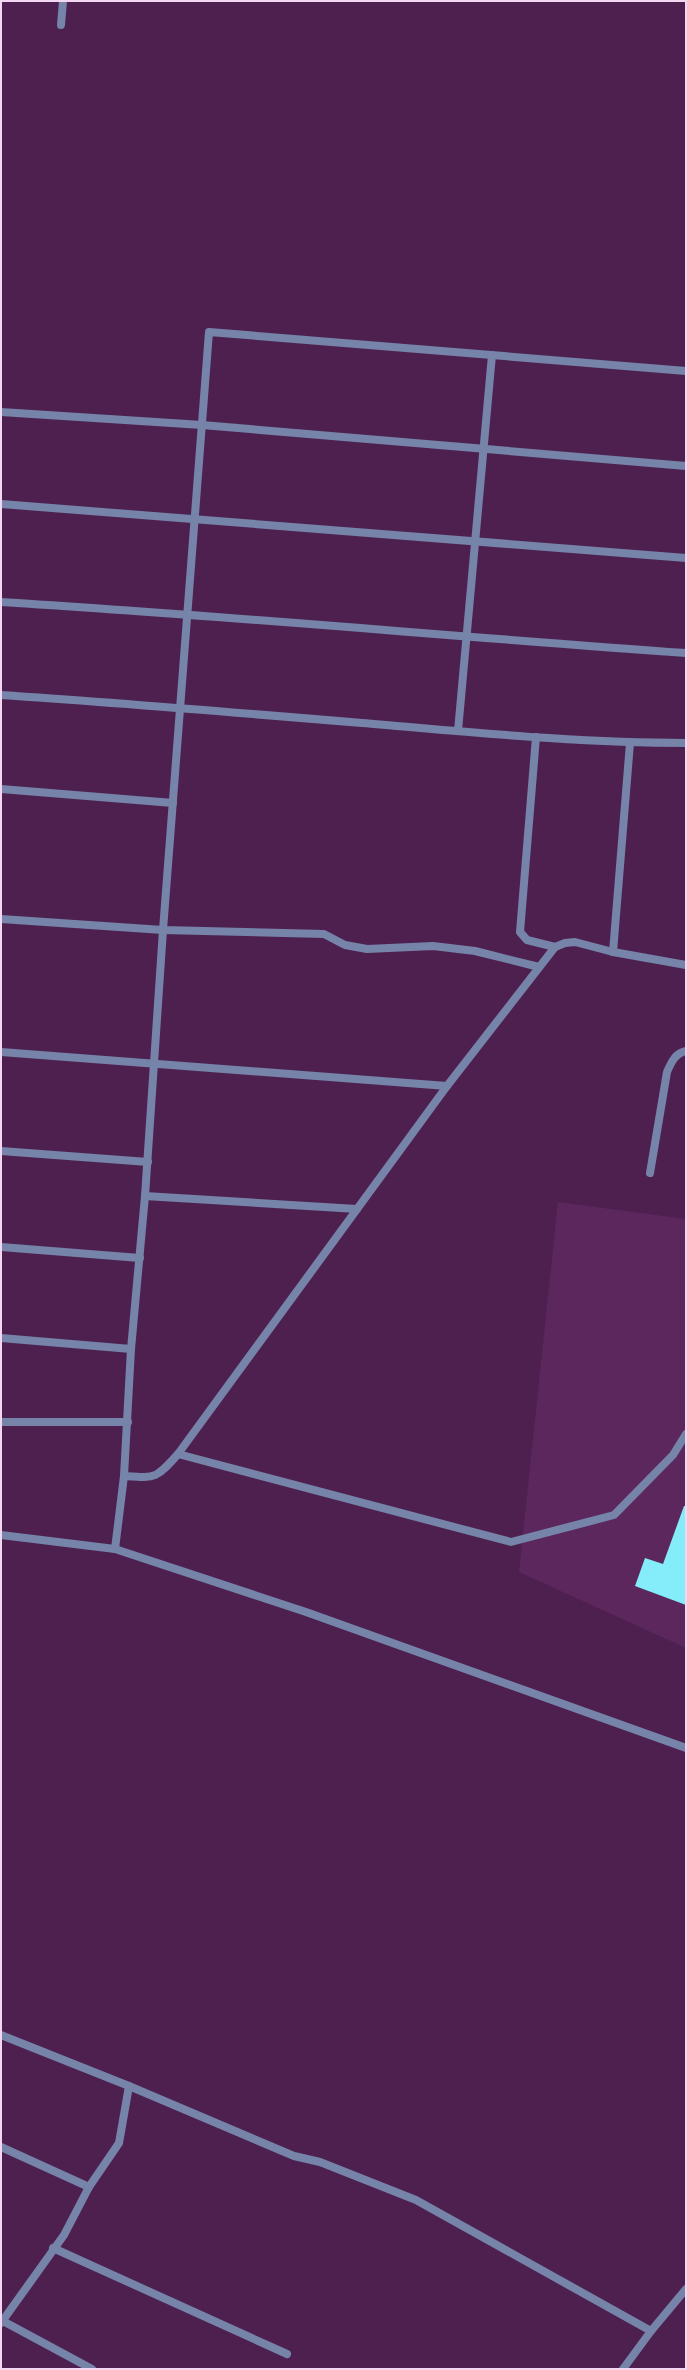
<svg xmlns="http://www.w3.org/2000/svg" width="687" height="2370" font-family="'Titillium Web',sans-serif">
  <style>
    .built { fill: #5b275d }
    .building { fill: #85edfa }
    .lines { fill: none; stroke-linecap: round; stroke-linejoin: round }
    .lane { stroke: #7584a8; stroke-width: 8 }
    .street { stroke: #7584a8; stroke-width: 8 }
  </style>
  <rect width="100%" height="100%" fill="#4e2050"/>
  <path class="built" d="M 558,1202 L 686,1219 L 686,1648 L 519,1572 Z"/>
  <path class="building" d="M 684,1506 L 686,1506 L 686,1605 L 635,1586 L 645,1558 L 663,1564 Z"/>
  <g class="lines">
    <path class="lane" d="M 178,1454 L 511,1542 L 614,1515 L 673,1455 L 686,1434"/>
    <g class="street">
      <path d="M 61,25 L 63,1"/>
      <path d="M 1,412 L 202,425 L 686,466"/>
      <path d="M 1,504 L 686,558"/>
      <path d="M 1,602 C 230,616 458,637 686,653"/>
      <path d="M 1,695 C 122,703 242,713 362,723 C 470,732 578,743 686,743"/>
      <path d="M 458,731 L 492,355"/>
      <path d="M 536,737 L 520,932 L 527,940 L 555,947"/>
      <path d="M 1,789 L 173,803"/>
      <path d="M 1,919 L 163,930 L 324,934 L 345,945 L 367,949 L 433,946 L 475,951 L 539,967"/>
      <path d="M 613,952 L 630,743"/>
      <path d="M 1,1052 L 447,1086"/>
      <path d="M 1,1151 L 148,1162"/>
      <path d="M 650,1173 L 667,1072 C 671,1063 675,1053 686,1051"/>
      <path d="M 145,1196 L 357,1209"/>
      <path d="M 1,1247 L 140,1258"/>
      <path d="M 1,1338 L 131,1349"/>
      <path d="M 1,1422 L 128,1422"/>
      <path d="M 124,1476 C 156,1478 156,1479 178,1454 L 447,1086 L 555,947 L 565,943 L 575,942 L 613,952 L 686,965"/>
      <path d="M 1,1535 L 115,1549 L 306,1612 L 686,1748"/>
      <path d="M 115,1549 L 124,1476 L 131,1349 L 145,1196 L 163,930 L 209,332 L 686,371"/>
      <path d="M 1,2035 L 129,2086 L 294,2156 L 320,2162 L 416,2200 L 651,2331"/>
      <path d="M 1,2147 L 89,2187"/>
      <path d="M 53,2248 L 287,2354"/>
      <path d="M 1,2320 L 92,2369"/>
      <path d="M 1,2323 L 64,2235 L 89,2187 L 119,2143 L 129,2086"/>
      <path d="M 623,2369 L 651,2331 L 686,2289"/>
    </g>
  </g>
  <rect width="687" height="2370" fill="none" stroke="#f3d6f2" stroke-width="4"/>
</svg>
